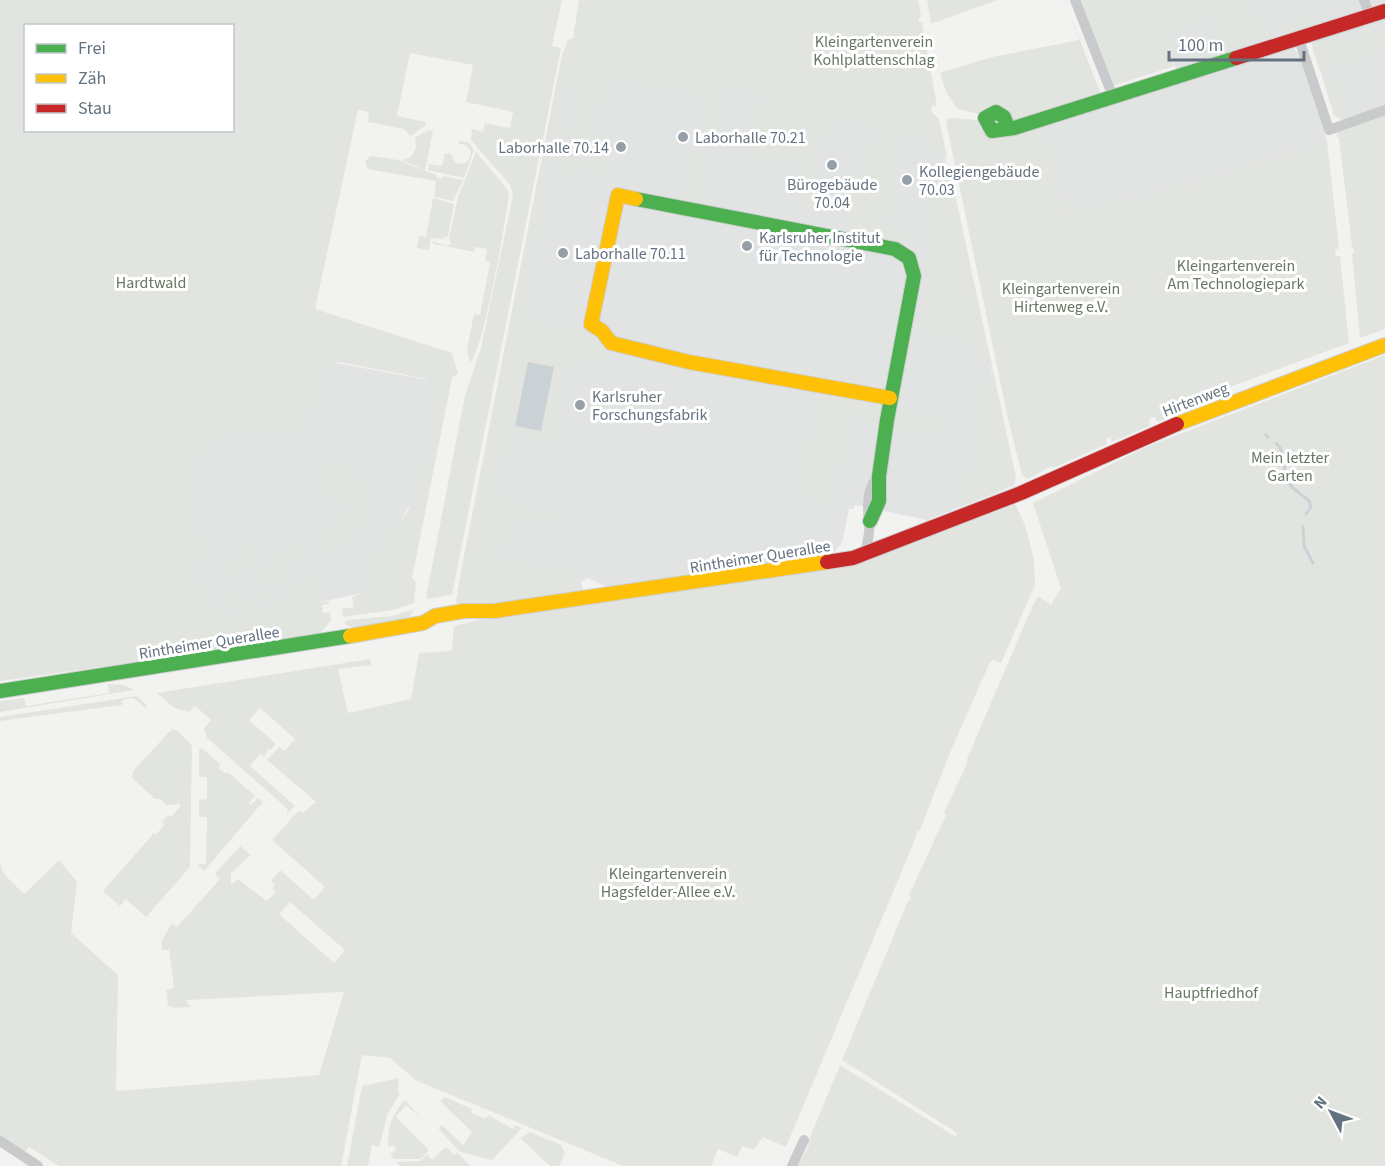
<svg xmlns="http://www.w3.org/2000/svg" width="1385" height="1166" font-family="'Source Sans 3',sans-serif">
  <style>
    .built { fill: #e2e4e3 }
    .green { fill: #e2e5df; fill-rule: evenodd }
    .water { fill: #cbd2d6 }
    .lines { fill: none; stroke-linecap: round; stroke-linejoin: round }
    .stream { stroke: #cbd2d6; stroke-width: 3 }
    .fast-casing { stroke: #cecfcf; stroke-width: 16 }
    .slow-casing { stroke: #cecfcf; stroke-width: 16 }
    .jam-casing { stroke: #cecfcf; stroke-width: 16 }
    .street { stroke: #c8cacb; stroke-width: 10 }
    .fast { stroke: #4caf50; stroke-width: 14 }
    .slow { stroke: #ffc107; stroke-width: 14 }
    .jam { stroke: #c62828; stroke-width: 14 }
    .poi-dot { fill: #969fa7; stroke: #fff; stroke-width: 2 }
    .labels { text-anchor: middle; stroke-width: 6; stroke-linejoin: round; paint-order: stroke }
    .park-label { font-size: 16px; fill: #667762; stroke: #fff }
    .poi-label { font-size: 16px; fill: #64727f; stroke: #fff; text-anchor: start }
    .street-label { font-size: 16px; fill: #64727f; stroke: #fff }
  </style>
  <rect width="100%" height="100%" fill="#f2f3f1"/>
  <g class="built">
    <path d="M 1252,0 L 1385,0 L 1385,107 L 1341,120 L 1336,117 L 1308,32 L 1178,75 L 1165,34 L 1213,16 L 1226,50 Z"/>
    <path d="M 570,40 L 936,115 L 1011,465 L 996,493 L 927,520 L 855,505 L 853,509 L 849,509 L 842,543 L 832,554 L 609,588 L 588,578 L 581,582 L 583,590 L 512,603 L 476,519 Z"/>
    <path d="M 1292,47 L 1300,54 L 1327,141 L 1170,190 L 1071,214 L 1061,190 L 1041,123 Z"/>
    <path d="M 319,360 L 446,383 L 420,510 L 412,504 L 406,510 L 369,592 L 319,602 L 320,614 L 193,633 L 168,464 Z"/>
  </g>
  <g class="green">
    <path d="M 0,0 L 562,0 L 552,46 L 561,48 L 452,595 L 427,599 L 426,597 L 465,395 L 481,348 L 513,195 L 510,185 L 471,140 L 472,129 L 483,132 L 485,123 L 510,128 L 513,112 L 466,102 L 473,65 L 410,53 L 397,116 L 426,122 L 425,126 L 411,136 L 404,129 L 368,122 L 369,112 L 358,110 L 315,309 L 452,353 L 458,373 L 452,378 L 412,578 L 416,582 L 414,603 L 393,610 L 343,617 L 342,609 L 354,607 L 352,597 L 369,591 L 366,564 L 407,512 L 412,503 L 407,499 L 417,496 L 440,385 L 428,382 L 428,379 L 338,362 L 318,372 L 308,426 L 369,478 L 368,480 L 315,435 C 303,436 295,427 283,427 L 283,430 L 215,436 L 188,467 L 185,474 L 200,526 L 197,527 L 209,564 L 199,558 L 190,569 L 198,576 L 195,580 L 202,586 L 205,584 L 212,591 L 198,620 L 199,623 L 203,624 L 211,608 L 218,605 L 230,614 L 255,609 L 258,612 L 288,594 L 286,589 L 310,576 L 322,581 L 327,595 L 323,595 L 324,599 L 311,601 L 313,612 L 316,611 L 313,603 L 329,601 L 329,604 L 322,605 L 323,613 L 330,612 L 331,620 L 317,637 L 0,681 ZM 26,26 L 232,26 L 232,130 L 26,130 Z"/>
    <path d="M 579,0 L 918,0 L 921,15 L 918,21 L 922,23 L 937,106 L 932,106 L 931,111 L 939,119 L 1016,477 L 1014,485 L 966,505 L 956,480 L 956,473 L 968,471 L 972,465 L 968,457 L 979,394 L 992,375 L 990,365 L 984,364 L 970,344 L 954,334 L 941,341 L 921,332 C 922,316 925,301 927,285 C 929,250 923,197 949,169 L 947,157 L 925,150 L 928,137 L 903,133 L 886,222 L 899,225 L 900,230 L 910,237 L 903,246 L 855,234 L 848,221 L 852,197 L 856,197 L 864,158 L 876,142 L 876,131 L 862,123 L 827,117 L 808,210 L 796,207 L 804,165 L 751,154 L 763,93 L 721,85 L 700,192 L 694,205 L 678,201 L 682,182 L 689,183 L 707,96 L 614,77 L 609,101 L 599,98 L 582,180 L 579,182 L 558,177 L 578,77 L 570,75 C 563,109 520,302 528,319 L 514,325 L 530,320 L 535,324 C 559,329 612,329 604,365 L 569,359 L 553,442 L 509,433 L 496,497 L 531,505 L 522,506 L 521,520 L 508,520 L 500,559 L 554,570 L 568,565 L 578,576 L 583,590 L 580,593 L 512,603 L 458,606 L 456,600 L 463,561 L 562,55 L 568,40 L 573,38 Z"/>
    <path d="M 927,0 L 998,0 L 931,24 Z"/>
    <path d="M 1064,0 L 1101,94 L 1015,122 L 957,109 L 946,92 L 940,73 L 992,57 L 1079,40 Z"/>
    <path d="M 1079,0 L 1255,0 L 1257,6 L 1253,8 L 1260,33 L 1310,17 L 1311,23 L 1226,50 L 1213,16 L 1165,34 L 1175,66 L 1112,86 Z"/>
    <path d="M 1385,24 L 1385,52 L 1365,57 L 1359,32 Z"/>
    <path d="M 1352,34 L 1359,59 L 1320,71 L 1312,47 Z"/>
    <path d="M 1337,72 L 1348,111 L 1353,110 L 1354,114 L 1346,120 L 1334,115 L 1322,77 L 1332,74 L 1336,88 L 1340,87 Z"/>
    <path d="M 1385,114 L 1385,329 L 1360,338 L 1352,253 L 1355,252 L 1352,247 L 1339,138 L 1336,136 L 1339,131 Z"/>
    <path d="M 949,118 L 978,120 L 981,129 L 1041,123 L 1061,190 L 1071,214 L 1170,190 L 1327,141 L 1339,248 L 1335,250 L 1336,256 L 1340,256 L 1349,343 L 1195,400 L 1197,406 L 1157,422 L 1155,417 L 1150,418 L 1149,426 L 1112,442 L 1110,437 L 1106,439 L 1107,444 L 1053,468 L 1052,466 L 1028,479 L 1022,475 L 1008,419 L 946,122 Z"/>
    <path d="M 428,130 L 433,131 L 425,170 L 402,160 L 411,157 L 416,148 L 415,138 Z"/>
    <path d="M 600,130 L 607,131 L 600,166 L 607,168 L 605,177 L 591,174 Z"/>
    <path d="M 459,140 L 469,143 L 474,150 L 464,178 L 428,170 L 429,164 L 442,166 L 445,153 L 451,154 L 455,163 L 463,164 L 469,160 L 471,152 L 466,145 L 459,144 Z"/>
    <path d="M 476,152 L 505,186 L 509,193 C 506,220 484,349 470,363 L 467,349 L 474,314 L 480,315 L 490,262 L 485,260 L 487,249 L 475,247 L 474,252 L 433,244 L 433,241 L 447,246 L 451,244 L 449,239 L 458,197 Z"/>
    <path d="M 371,156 L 398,160 L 437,175 L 437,178 L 442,179 L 442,176 L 463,180 L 453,201 L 434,197 L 436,181 L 367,169 L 365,161 Z"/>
    <path d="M 433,198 L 454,204 L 448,236 L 442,239 L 431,238 L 429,250 L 417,248 L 419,236 L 426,237 Z"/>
    <path d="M 1385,355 L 1385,1166 L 798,1166 L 809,1145 L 808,1142 L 840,1065 L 956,1137 L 957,1133 L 842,1060 L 908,901 L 911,900 L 909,895 L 946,815 L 944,812 L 967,764 L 967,759 L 1032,607 L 1038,596 L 1051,605 L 1061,588 L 1033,503 L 1146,447 Z"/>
    <path d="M 825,394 L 827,405 L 834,403 L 832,395 C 851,399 874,399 877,422 L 849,417 L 832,505 L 810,501 L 797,476 L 801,476 L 814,409 L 811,406 L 815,398 Z"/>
    <path d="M 898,409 L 941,417 L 937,436 L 909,430 L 900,433 L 895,424 Z"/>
    <path d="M 337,463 L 364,484 L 344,507 L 315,482 L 330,465 Z"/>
    <path d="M 367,486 L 376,497 C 377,516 342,546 327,556 L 315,545 Z"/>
    <path d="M 1014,502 L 1025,525 L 1034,559 L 1035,585 L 1001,663 L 994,660 L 990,662 L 949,755 L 920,830 L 916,832 L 917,835 L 786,1147 L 763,1137 L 754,1150 L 742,1146 L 737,1157 L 718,1149 L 711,1166 L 623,1166 L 417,1081 L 390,1058 L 362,1055 L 341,1166 L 59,1166 L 29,1147 L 25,1153 L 0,1136 L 0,863 L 4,874 L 24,894 L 59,860 L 77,882 L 71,933 L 118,975 L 116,1091 L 319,1075 L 344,992 L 186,1000 L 190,1007 L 175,1008 L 168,1006 L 166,990 L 174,988 L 169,950 L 162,950 L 162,940 L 172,923 L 177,927 L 220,879 L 215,874 L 240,846 L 251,855 L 231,873 L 231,885 L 238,879 L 267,901 L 276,892 L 272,888 L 275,885 L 271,881 L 280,870 L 314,900 L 325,887 L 272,840 L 299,810 L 303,813 L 316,802 L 267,760 L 279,747 L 285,751 L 295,739 L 260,708 L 249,720 L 276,744 L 271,750 L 269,748 L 264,757 L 260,754 L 250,766 L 295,806 L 286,815 L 288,810 L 280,802 L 207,738 L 204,729 L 211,720 L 195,706 L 189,712 L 174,708 L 157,693 L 370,659 L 371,665 L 338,669 L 348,713 L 411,699 L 419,653 L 452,651 L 454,626 L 499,615 L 797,572 ZM 290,902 L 345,950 L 334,963 L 279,914 Z"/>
    <path d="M 535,506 L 561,511 L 559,525 L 532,520 Z"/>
    <path d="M 296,539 L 308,549 L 274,588 L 243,567 L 227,585 L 246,602 L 261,585 L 270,593 C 256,602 235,618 222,596 C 219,591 219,584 222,578 C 228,565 242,553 252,542 L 258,547 L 250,556 L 266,570 Z"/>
    <path d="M 414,609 L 409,618 C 392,622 359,637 344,623 L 349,620 L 392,616 Z"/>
    <path d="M 108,684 L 124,685 L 134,690 L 0,712 L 0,701 L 24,698 L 26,706 L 109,693 Z"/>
    <path d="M 137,696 L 147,706 L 145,708 L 134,698 L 122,700 L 122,705 L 0,721 L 0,717 Z"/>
    <path d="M 172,729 L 178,731 L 192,746 L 190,867 L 146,917 L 126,899 L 120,906 L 103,891 L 154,833 L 156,835 L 164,825 L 162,822 L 168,815 L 171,817 L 180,807 L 180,804 L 167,805 L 160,799 L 155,799 L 132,778 L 133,771 Z"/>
    <path d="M 202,748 L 220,764 L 219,769 L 225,773 L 229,773 L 255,796 L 249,803 L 251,805 L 258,798 L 263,802 L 204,871 L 199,866 L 199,864 L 206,864 L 207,817 L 199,817 L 199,800 L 207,799 L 207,777 L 199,777 L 199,750 Z"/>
    <path d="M 399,1078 L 398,1092 L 400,1094 L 388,1113 L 379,1147 L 372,1145 L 368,1166 L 347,1166 L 362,1086 Z"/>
    <path d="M 445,1097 L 472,1109 L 471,1113 L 486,1119 L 488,1115 L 513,1129 L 515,1125 L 522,1128 L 492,1160 L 460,1152 L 438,1128 L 442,1125 L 463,1145 L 472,1132 L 440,1101 Z"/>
    <path d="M 405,1100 L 422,1119 L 406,1105 L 396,1117 L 429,1150 L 421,1159 L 394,1159 L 390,1154 L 396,1151 L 394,1145 L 388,1147 C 387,1129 392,1113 405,1100 Z"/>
    <path d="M 530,1132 L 561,1145 L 565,1153 L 559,1166 L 550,1166 L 520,1138 Z"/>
    <path d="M 446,1147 L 454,1155 L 457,1152 L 470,1166 L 400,1166 L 396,1162 L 421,1161 L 427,1155 L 432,1160 Z"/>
  </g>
  <path class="water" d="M 528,362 L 554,367 L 541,431 L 515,426 Z"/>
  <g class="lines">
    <g class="stream">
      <path d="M 1266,435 L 1268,437"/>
      <path d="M 1276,443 C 1287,453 1282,467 1287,480 C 1292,490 1302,494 1309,501 L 1311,507 L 1306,514"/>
      <path d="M 1303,526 L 1304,546 L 1313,563"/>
    </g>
    <g class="fast-casing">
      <g id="fast">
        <path d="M 1008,128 L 1004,117 L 996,112 L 985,118 L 992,131 L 1014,128 L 1236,58"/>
        <path d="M 636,199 L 895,249 L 909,258 L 914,276 L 887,420 L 879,476 L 879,501 L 870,521"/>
        <path d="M 0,691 L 350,636"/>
      </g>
    </g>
    <g class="slow-casing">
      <g id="slow">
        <path d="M 636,199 L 618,195 L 591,324 L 602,331 L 611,343 L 689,362 L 890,398"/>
        <path d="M 1177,424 L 1385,345"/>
        <path d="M 350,636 L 423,623 L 435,616 L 464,611 L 494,611 L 827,562"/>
      </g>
    </g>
    <g class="jam-casing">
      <g id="jam">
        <path d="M 1236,58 L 1385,11"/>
        <path d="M 827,562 L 853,558 L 1021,493 L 1177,424"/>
      </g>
    </g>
    <g class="street">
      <path d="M 1075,0 L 1113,97"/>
      <path d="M 1364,0 L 1370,16"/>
      <path d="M 1299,39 L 1329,130 L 1385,110"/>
      <path d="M 865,554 C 867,544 871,530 869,520 C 867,504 867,488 879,475"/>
      <path d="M 0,1141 L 38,1166"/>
      <path d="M 792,1166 L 804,1140"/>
    </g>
    <use href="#fast" class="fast"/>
    <use href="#slow" class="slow"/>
    <use href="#jam" class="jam"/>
  </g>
  <g class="poi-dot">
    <circle cx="683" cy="137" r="6"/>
    <circle cx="621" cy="147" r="6"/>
    <circle cx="832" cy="165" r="6"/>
    <circle cx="907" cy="180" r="6"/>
    <circle cx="747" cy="246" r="6"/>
    <circle cx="563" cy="253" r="6"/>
    <circle cx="580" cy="405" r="6"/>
  </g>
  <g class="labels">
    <g class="park-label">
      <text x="874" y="47">Kleingartenverein<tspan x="874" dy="18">Kohlplattenschlag</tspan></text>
      <text x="1236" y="271">Kleingartenverein<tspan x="1236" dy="18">Am Technologiepark</tspan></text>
      <text x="151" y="288">Hardtwald</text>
      <text x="1061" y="294">Kleingartenverein<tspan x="1061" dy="18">Hirtenweg e.V.</tspan></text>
      <text x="1290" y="463">Mein letzter<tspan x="1290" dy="18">Garten</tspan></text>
      <text x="668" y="879">Kleingartenverein<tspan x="668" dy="18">Hagsfelder-Allee e.V.</tspan></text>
      <text x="1211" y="998">Hauptfriedhof</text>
    </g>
    <g class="poi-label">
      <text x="695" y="143">Laborhalle 70.21</text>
      <text x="609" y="153" text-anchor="end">Laborhalle 70.14</text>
      <text x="919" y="177">Kollegiengebäude<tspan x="919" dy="18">70.03</tspan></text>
      <text x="832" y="190" text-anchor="middle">Bürogebäude<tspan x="832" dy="18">70.04</tspan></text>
      <text x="759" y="243">Karlsruher Institut<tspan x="759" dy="18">für Technologie</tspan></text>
      <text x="575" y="259">Laborhalle 70.11</text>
      <text x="592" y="402">Karlsruher<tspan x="592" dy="18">Forschungsfabrik</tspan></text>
    </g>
    <g class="street-label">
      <text transform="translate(1195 399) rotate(-21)" y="6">Hirtenweg</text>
      <text transform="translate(760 556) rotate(-9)" y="6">Rintheimer Querallee</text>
      <text transform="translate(209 642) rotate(-9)" y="6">Rintheimer Querallee</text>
    </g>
  </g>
  <rect x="24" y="24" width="210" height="108" fill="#ffffff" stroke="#c1c7cc" stroke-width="1.5"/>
  <rect x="36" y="44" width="30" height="9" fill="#4caf50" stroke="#c1c7cc" stroke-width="1.5"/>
  <text x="78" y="54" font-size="18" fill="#64727f">Frei</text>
  <rect x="36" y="74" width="30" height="9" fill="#ffc107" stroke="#c1c7cc" stroke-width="1.5"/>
  <text x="78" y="84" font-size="18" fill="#64727f">Zäh</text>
  <rect x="36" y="104" width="30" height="9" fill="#c62828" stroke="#c1c7cc" stroke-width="1.5"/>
  <text x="78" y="114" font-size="18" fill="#64727f">Stau</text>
  <g transform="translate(1331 1112) rotate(311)" stroke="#ffffff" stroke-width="4.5" paint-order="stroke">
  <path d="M0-4.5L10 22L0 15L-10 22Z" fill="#64727f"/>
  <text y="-9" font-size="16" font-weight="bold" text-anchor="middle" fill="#64727f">N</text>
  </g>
  <path d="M1169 51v9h135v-9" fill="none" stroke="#64727f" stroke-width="3"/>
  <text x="1178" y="51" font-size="18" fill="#64727f" stroke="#ffffff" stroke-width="4.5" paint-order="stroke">100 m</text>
</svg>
